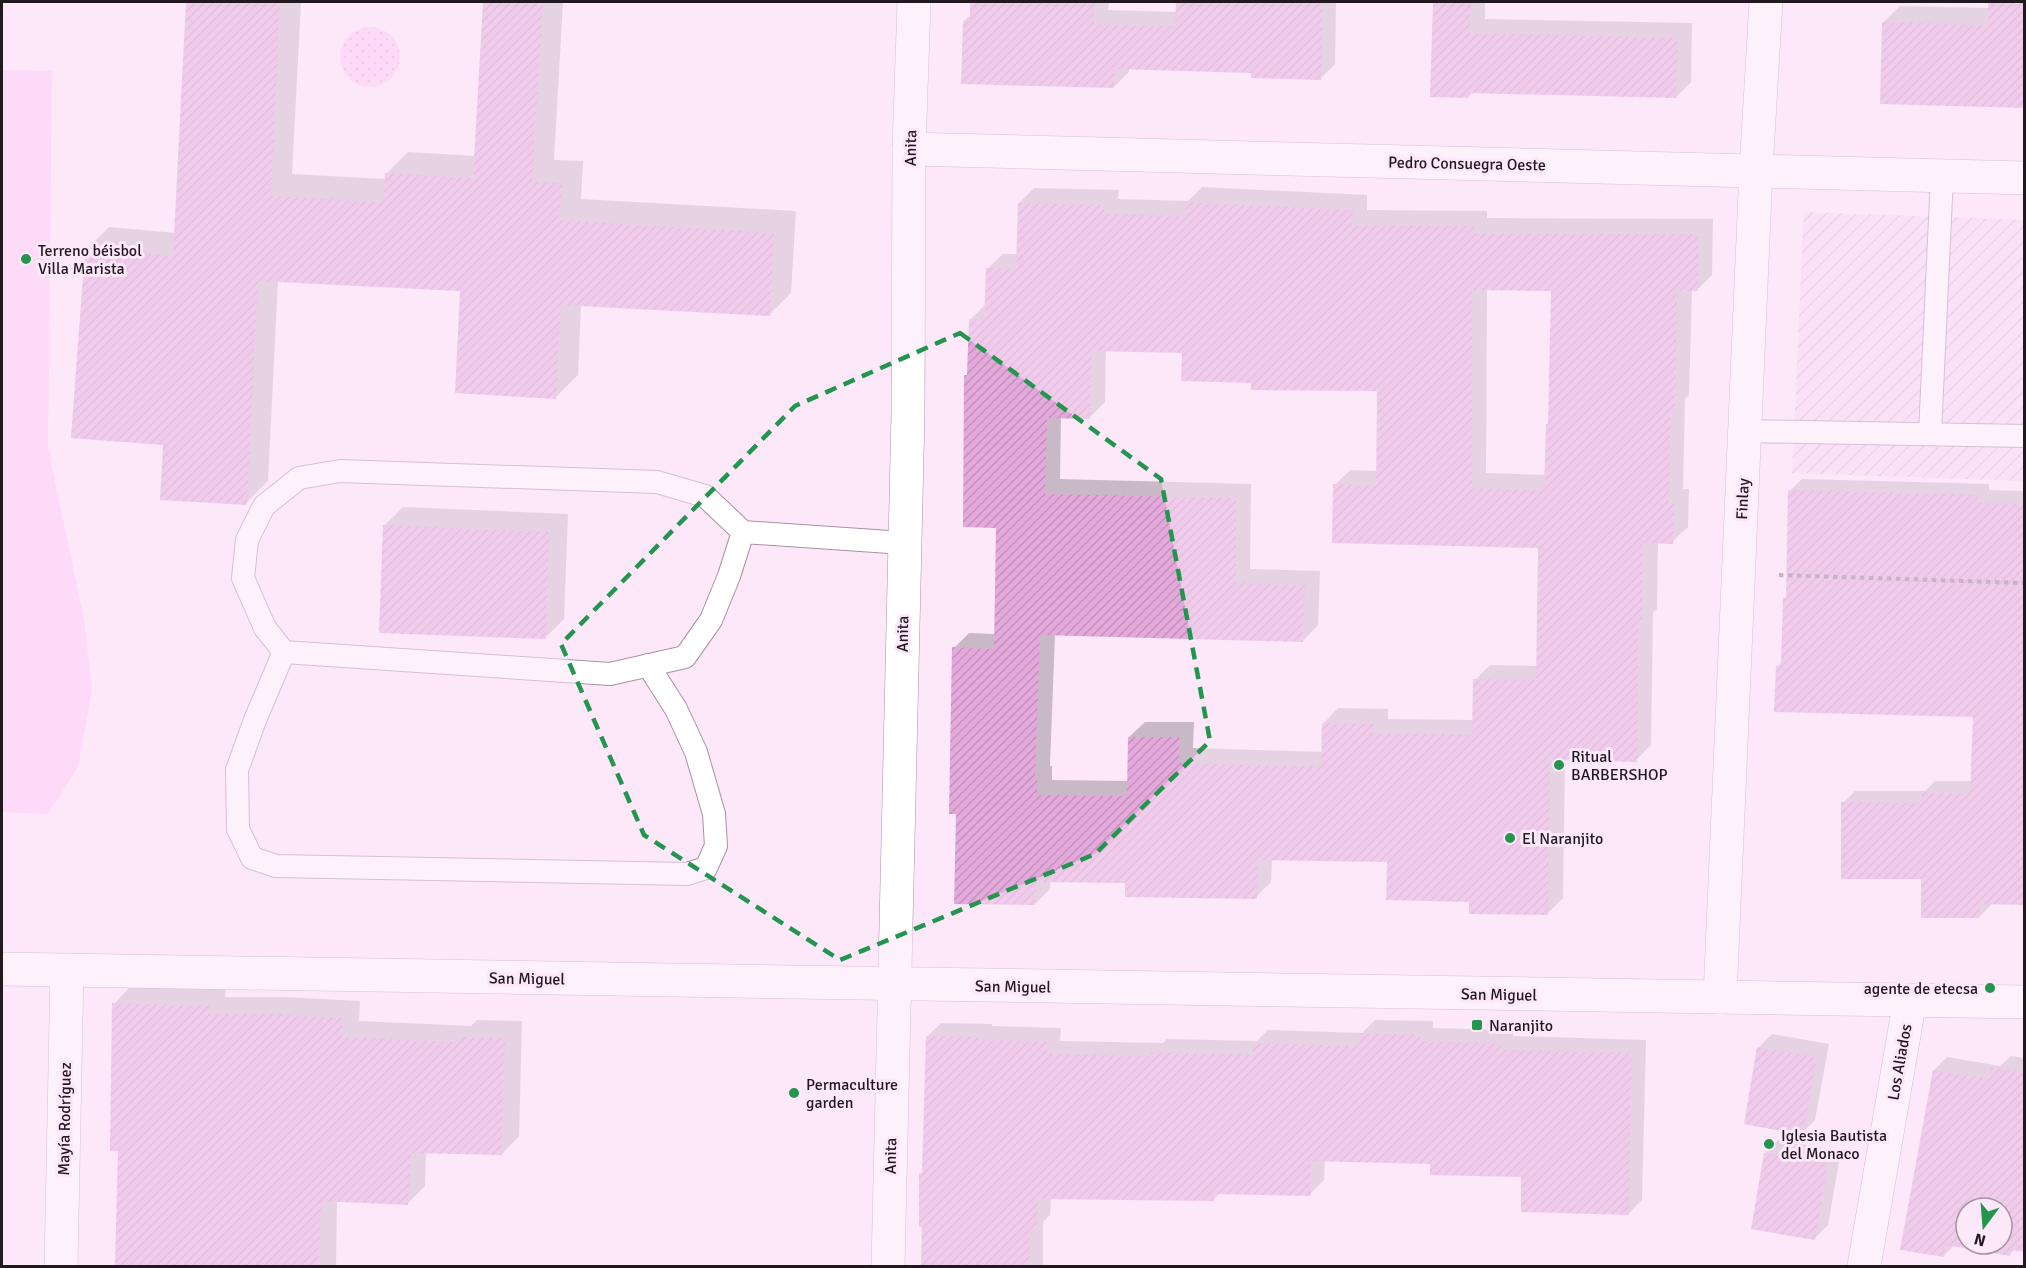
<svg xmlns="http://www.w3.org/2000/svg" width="2026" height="1268" font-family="Signika,sans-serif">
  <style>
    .industrial { fill: url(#industrial-furrows) }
    .grass { fill: url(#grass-dots) }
    .green { fill: #feccf7 }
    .shadow { fill: #0003; fill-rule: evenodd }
    .building { fill: url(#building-hatch); fill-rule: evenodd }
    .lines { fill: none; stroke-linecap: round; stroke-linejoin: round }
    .lane-casing { stroke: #a991a5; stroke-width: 24 }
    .street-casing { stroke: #a991a5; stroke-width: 34 }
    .secondary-casing { stroke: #a991a5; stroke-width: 34 }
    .path { stroke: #847682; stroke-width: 4; stroke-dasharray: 4.5 4.5; stroke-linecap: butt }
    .lane { stroke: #fff; stroke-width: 22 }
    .street { stroke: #fff; stroke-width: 33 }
    .secondary { stroke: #fff; stroke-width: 33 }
    .marked { fill: none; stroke: #24954f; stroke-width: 4.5; stroke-dasharray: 12 8; stroke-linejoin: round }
    .poi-dot { fill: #24954f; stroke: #fce8f9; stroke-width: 2 }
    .labels { text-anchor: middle; stroke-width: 6; stroke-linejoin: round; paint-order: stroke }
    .street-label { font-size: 16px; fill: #221920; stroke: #fce8f9 }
    .poi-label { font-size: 16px; fill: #221920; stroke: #fce8f9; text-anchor: start }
  </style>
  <defs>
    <pattern id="industrial-furrows" width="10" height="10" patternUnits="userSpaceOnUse" patternTransform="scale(1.5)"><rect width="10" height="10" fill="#f9d9f4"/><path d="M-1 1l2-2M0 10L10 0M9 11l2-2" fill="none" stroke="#d5bad1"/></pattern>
    <pattern id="grass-dots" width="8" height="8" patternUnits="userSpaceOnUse" patternTransform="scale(1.5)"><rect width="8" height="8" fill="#feccf7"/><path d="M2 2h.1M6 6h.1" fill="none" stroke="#d9afd3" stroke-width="1.8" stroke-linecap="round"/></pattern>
    <pattern id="building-hatch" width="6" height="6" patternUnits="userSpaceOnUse" patternTransform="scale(1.5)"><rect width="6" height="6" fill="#e4a9db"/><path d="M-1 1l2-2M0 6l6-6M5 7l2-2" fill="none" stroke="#c391bc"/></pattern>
  </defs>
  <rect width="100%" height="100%" fill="#fce8f9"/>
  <path class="industrial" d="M 1804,212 L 2024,220 L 2024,481 L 1792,473 Z"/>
  <circle class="grass" cx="370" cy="57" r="30"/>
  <path class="green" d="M 2,70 L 52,71 L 48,448 L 84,619 L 92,690 L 78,767 L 48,814 L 2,812 Z"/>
  <g class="shadow">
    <path d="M 188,2 L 301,2 L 292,174 L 386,179 L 386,174 L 408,152 L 476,156 L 485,2 L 563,2 L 554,160 L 583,161 L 581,199 L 796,211 L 791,293 L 769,315 L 581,305 L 578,375 L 556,397 L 462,290 L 278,280 L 268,481 L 246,503 L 165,444 L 87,249 L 109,227 L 176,233 Z"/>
    <path d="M 972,2 L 1109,2 L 1108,10 L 1177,12 L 1177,2 L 1336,2 L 1335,64 L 1320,79 L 1253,71 L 1129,68 L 1129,72 L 1114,87 L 964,21 L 972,14 Z"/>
    <path d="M 1386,2 L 1485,2 L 1485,19 L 1692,23 L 1691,82 L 1676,97 L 1473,92 L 1468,97 L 1434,3 Z"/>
    <path d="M 1990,2 L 2024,2 L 2024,106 L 1884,22 L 1900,6 L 1990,8 Z"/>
    <path d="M 1202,187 L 1367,195 L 1367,210 L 1487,211 L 1487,218 L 1713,219 L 1712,275 L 1697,290 L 1692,290 L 1689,395 L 1685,399 L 1683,489 L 1689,489 L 1688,527 L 1672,542 L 1658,542 L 1657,609 L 1653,612 L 1651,745 L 1636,760 L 1565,758 L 1563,898 L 1547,914 L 1471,900 L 1389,860 L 1272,859 L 1271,882 L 1256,897 L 1127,881 L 1050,880 L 1050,889 L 1035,904 L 954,648 L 969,633 L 996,634 L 997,526 L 966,376 L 969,373 L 970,320 L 986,304 L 987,269 L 1003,254 L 1018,254 L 1019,203 L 1034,188 L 1119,190 L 1118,199 L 1188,201 ZM 1487,289 L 1553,289 L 1550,422 L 1547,425 L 1546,475 L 1486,473 ZM 1106,350 L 1183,351 L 1253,381 L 1378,390 L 1378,471 L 1350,470 L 1335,485 L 1539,547 L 1537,666 L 1490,665 L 1475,680 L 1474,720 L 1388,719 L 1388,709 L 1338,708 L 1323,724 L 1323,752 L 1193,748 L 1194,722 L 1145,722 L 1129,737 L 1128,781 L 1052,780 L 1052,766 L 1050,766 L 1055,634 L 1303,641 L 1318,625 L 1320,571 L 1250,569 L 1251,484 L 1060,479 L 1061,417 L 1090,417 L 1105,402 Z"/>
    <path d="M 1802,479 L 1989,484 L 1989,490 L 2024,491 L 2024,903 L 1991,902 L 1991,905 L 1979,917 L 1923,878 L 1843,803 L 1855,791 L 1925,791 L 1935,781 L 1972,781 L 1974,716 L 1777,667 L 1783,661 L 1784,599 L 1788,596 L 1790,491 Z"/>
    <path d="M 403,507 L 568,514 L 564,619 L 545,638 L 384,526 Z"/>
    <path d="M 131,986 L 226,989 L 225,997 L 284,997 L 360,1001 L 359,1021 L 471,1026 L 477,1020 L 522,1021 L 519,1136 L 502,1154 L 426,1152 L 425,1186 L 407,1204 L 337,1200 L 336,1266 L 116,1266 L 120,1150 L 114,1004 Z"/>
    <path d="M 1375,1020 L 1433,1021 L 1433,1028 L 1513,1030 L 1513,1036 L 1646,1040 L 1642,1200 L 1628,1214 L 1523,1176 L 1432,1162 L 1325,1160 L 1324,1180 L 1310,1194 L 1220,1193 L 1213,1200 L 1051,1197 L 1050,1215 L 1043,1222 L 1043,1266 L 922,1266 L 923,1226 L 921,1174 L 924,1171 L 927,1037 L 941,1023 L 992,1024 L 992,1026 L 1061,1028 L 1060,1041 L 1163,1043 L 1167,1039 L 1257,1041 L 1268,1030 L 1362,1033 Z"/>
    <path d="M 1772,1034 L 1829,1044 L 1815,1120 L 1802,1133 L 1759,1047 Z"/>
    <path d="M 2011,1056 L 2024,1058 L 2024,1251 L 2015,1249 L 2010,1254 L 1955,1245 L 1943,1256 L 1934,1070 L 1947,1057 L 2000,1066 ZM 1966,1208 L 2002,1208 L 2002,1244 L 1966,1244 Z"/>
    <path d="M 1778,1140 L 1841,1151 L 1828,1225 L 1815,1238 L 1765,1153 Z"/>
  </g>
  <g class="building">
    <path d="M 186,2 L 280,2 L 271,196 L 383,202 L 385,173 L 473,178 L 483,2 L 543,2 L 532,182 L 562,183 L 559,220 L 774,233 L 770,316 L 561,305 L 556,399 L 455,393 L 460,291 L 258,281 L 247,505 L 160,500 L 163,445 L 71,438 L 85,249 L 173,256 Z"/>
    <path d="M 970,2 L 1094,2 L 1094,24 L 1175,26 L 1176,2 L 1322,2 L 1321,80 L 1251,78 L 1251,73 L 1115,69 L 1114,88 L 961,84 L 963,21 L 970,21 Z"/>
    <path d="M 1433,2 L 1471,2 L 1470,33 L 1677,38 L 1676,98 L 1469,93 L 1468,98 L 1430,97 Z"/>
    <path d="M 1988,2 L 2025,2 L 2025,108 L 1880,104 L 1882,22 L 1988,25 Z"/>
    <path d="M 1185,202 L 1353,210 L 1352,225 L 1473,226 L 1473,233 L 1698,234 L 1698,291 L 1677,291 L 1675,412 L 1671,412 L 1668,504 L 1674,504 L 1673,544 L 1643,543 L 1642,625 L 1639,625 L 1637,762 L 1550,760 L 1548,915 L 1469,914 L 1469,902 L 1386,900 L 1387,862 L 1257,860 L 1257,899 L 1125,897 L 1125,883 L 1036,882 L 1035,905 L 954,904 L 956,814 L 949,814 L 952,647 L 994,649 L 996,528 L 963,527 L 964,375 L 967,375 L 969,319 L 984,320 L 986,268 L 1016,269 L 1018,203 L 1104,205 L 1104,214 L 1185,216 ZM 1472,290 L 1551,291 L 1548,424 L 1546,424 L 1544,490 L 1472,488 ZM 1092,351 L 1182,353 L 1181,381 L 1251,383 L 1251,390 L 1377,391 L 1376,486 L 1333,484 L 1332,543 L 1538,548 L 1536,680 L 1473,679 L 1472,735 L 1373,733 L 1374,724 L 1322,723 L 1321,767 L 1179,763 L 1179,737 L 1128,737 L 1127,796 L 1037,795 L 1037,780 L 1035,780 L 1040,635 L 1303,642 L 1305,585 L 1236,583 L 1236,498 L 1045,494 L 1047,418 L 1090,419 Z"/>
    <path d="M 1788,490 L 1978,495 L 1977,503 L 2025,504 L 2025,905 L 1980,904 L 1979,918 L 1921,918 L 1921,879 L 1841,879 L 1841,802 L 1922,803 L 1922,792 L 1970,793 L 1973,717 L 1774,712 L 1776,666 L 1781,666 L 1783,598 L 1786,598 Z"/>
    <path d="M 383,525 L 549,532 L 546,639 L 379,633 Z"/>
    <path d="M 112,1003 L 209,1006 L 209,1014 L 266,1014 L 343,1018 L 342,1037 L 458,1042 L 458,1037 L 505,1038 L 502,1155 L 411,1153 L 408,1205 L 321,1201 L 319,1266 L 115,1266 L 118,1151 L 110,1151 Z"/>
    <path d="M 1360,1033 L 1420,1035 L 1420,1041 L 1500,1044 L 1500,1050 L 1632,1053 L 1629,1215 L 1521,1212 L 1521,1177 L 1430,1175 L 1430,1164 L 1311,1161 L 1311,1196 L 1214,1194 L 1214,1201 L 1038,1199 L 1037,1230 L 1030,1230 L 1029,1266 L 921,1266 L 922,1227 L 919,1227 L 919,1173 L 922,1173 L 926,1036 L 978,1037 L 978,1040 L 1047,1041 L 1047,1054 L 1151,1056 L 1151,1052 L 1253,1055 L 1253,1043 L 1359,1046 Z"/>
    <path d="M 1757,1047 L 1817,1057 L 1803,1135 L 1744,1124 Z"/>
    <path d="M 1991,1067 L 2025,1073 L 2025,1252 L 2012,1250 L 2010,1256 L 1946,1245 L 1944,1257 L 1900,1250 L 1933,1070 L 1989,1079 ZM 1966,1208 L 2002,1208 L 2002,1244 L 1966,1244 Z"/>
    <path d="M 1764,1153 L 1828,1164 L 1815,1240 L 1751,1229 Z"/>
  </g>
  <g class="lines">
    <g class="lane-casing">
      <g id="lane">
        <path d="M 1745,431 L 2024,436"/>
        <path d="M 1930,434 L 1942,176"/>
        <path d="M 743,532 L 729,576 L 711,620 L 685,657 L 610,674 L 284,652 L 265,628 L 243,578 L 247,540 L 264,506 L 299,478 L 340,471 L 657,482 L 705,496 L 743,532 L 904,543"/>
        <path d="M 284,652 L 255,720 L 237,770 L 238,829 L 252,858 L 276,866 L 687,874 L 706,868 L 716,846 L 714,814 L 696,752 L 676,709 L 648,665"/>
      </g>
    </g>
    <g class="street-casing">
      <g id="street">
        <path d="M 909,149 L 2024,178"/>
        <path d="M 888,1266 L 908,414 L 909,149 L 914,2"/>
        <path d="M 1864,1266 L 1910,1000"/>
      </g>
    </g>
    <g class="secondary-casing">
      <g id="secondary">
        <path d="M 2,969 L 2024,1002"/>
        <path d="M 1720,997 L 1756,170 L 1766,2"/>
        <path d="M 61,1266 L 67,971"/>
      </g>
    </g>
    <path class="path" d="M 1779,575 L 2024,583"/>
    <use href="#lane" class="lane"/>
    <use href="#street" class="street"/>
    <use href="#secondary" class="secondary"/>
  </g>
  <path d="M0 0H2026V1268H0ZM 960,333 L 1161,479 L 1210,741 L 1095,854 L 840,960 L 644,835 L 561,644 L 795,406 Z" fill="#fce8f9" fill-opacity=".55" fill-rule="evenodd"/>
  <path class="marked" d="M 960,333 L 1161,479 L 1210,741 L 1095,854 L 840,960 L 644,835 L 561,644 L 795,406 Z"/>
  <g class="poi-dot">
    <circle cx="26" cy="259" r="6"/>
    <circle cx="1559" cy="765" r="6"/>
    <circle cx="1510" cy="838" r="6"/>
    <circle cx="1990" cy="988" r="6"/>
    <rect x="1471" y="1019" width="12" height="12" rx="3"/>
    <circle cx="794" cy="1093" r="6"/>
    <circle cx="1769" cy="1144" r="6"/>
  </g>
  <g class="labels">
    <g class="street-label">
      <text transform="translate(910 148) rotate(-89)" y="6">Anita</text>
      <text transform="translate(1467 163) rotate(1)" y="6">Pedro Consuegra Oeste</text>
      <text transform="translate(1742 499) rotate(-87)" y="6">Finlay</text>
      <text transform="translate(902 634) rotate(-89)" y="6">Anita</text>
      <text transform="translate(527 978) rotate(1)" y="6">San Miguel</text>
      <text transform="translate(1013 986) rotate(1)" y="6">San Miguel</text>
      <text transform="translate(1499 994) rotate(1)" y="6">San Miguel</text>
      <text transform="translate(1899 1062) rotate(-80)" y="6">Los Aliados</text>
      <text transform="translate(64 1119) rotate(-89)" y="6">Mayía Rodríguez</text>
      <text transform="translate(890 1156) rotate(-89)" y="6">Anita</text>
    </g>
    <g class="poi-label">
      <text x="38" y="256">Terreno béisbol<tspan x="38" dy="18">Villa Marista</tspan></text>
      <text x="1571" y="762">Ritual<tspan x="1571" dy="18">BARBERSHOP</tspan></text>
      <text x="1522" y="844">El Naranjito</text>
      <text x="1978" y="994" text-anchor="end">agente de etecsa</text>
      <text x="1489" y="1031">Naranjito</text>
      <text x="806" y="1090">Permaculture<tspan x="806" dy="18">garden</tspan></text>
      <text x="1781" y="1141">Iglesia Bautista<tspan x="1781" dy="18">del Monaco</tspan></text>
    </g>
  </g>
  <rect width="2026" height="1268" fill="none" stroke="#221920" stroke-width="6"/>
  <g transform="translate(1984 1226) rotate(196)"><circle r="28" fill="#fce8f9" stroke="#a595a2" stroke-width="1.5"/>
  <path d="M0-4.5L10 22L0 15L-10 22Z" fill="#24954f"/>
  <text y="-9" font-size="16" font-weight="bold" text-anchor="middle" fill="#221920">N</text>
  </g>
</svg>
